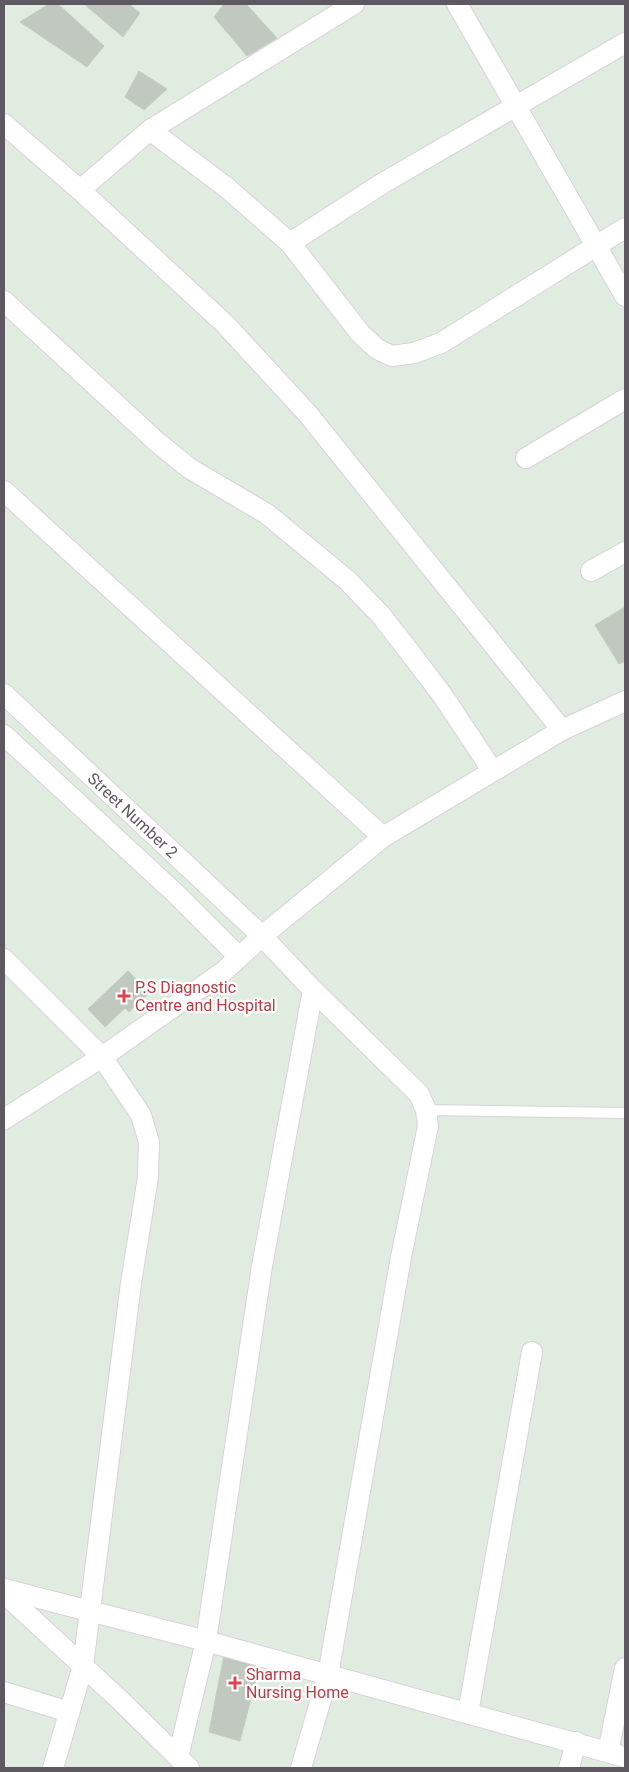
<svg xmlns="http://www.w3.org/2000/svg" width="629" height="1772" font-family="Roboto,sans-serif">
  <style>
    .building { fill: #c0c8bf; stroke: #c0d0be }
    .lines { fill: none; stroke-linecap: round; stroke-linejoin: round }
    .lane-casing { stroke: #d8d2d9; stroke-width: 12 }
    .street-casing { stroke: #d8d2d9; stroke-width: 22 }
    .lane { stroke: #fff; stroke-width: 10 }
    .street { stroke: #fff; stroke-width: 20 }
    .health-dot { fill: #e0444e; stroke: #fff; stroke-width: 2 }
    .labels { text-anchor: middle; stroke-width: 4.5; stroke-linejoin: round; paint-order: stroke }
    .street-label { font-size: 16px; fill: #5e5861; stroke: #fff }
    .health-label { font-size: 16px; fill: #be3a42; stroke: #fff; text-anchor: start }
  </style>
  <rect width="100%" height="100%" fill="#e0ecdf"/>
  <g class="building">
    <path d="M 49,4 L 58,4 L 104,46 L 87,67 L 20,22 Z"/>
    <path d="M 84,4 L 129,4 L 140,13 L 123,37 Z"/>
    <path d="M 224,4 L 246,4 L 277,38 L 247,56 L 214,17 Z"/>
    <path d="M 139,71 L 167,89 L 144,110 L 125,97 Z"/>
    <path d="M 625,607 L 625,661 L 619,664 L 595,625 Z"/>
    <path d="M 128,971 L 149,993 L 129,1012 L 125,1008 L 105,1027 L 88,1009 Z"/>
    <path d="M 224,1655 L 260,1664 L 240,1741 L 209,1732 Z"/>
  </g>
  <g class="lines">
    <g class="lane-casing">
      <path id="lane" d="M 426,1110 L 625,1113"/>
    </g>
    <g class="street-casing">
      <g id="street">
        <path d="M 457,4 L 625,296"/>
        <path d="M 4,124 L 80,190 L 225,324 L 307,413 L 562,730"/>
        <path d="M 150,130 L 226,187 L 290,243 L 360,333 L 377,349 L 392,356 L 414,353 L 441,343 L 625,228"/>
        <path d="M 80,190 L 150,130 L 354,4"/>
        <path d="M 290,243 L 383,183 L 625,43"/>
        <path d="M 4,301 L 157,442 L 189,468 L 267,514 L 347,580 L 380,614 L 405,646 L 443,696 L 492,770"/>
        <path d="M 526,458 L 625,399"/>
        <path d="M 4,491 L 383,837"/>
        <path d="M 591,571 L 625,552"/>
        <path d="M 4,694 L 262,936 L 313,990 L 419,1094 L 426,1110 L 428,1126 L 401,1257 L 328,1675 L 301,1768"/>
        <path d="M 4,735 L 176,894 L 239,957"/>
        <path d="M 4,959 L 102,1057 L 141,1115 L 149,1142 L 148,1177 L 131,1283 L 83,1666 L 53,1768"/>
        <path d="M 4,1119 L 102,1057 L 223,972 L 262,936 L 383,837 L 562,730 L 625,701"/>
        <path d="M 4,1589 L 206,1641 L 625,1757"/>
        <path d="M 4,1593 L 121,1701 L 189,1768"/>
        <path d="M 4,1692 L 69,1712"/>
        <path d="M 468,1713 L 532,1352"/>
        <path d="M 608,1752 L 625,1668"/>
        <path d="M 178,1757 L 206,1641 L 262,1266 L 313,990"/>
        <path d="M 569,1768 L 576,1742"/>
      </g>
    </g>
    <use href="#lane" class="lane"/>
    <use href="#street" class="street"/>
  </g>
  <g class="health-dot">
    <path d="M121.5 988.5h5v5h5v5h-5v5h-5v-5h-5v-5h5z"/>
    <path d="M232.5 1675.5h5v5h5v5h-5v5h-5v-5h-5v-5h5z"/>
  </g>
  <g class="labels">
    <g class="street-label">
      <text transform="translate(133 815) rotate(43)" y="6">Street Number 2</text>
    </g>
    <g class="health-label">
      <text x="135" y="993">P.S Diagnostic<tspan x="135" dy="18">Centre and Hospital</tspan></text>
      <text x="246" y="1680">Sharma<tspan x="246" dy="18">Nursing Home</tspan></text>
    </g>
  </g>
  <rect width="629" height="1772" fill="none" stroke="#5e5861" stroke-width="10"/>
</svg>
